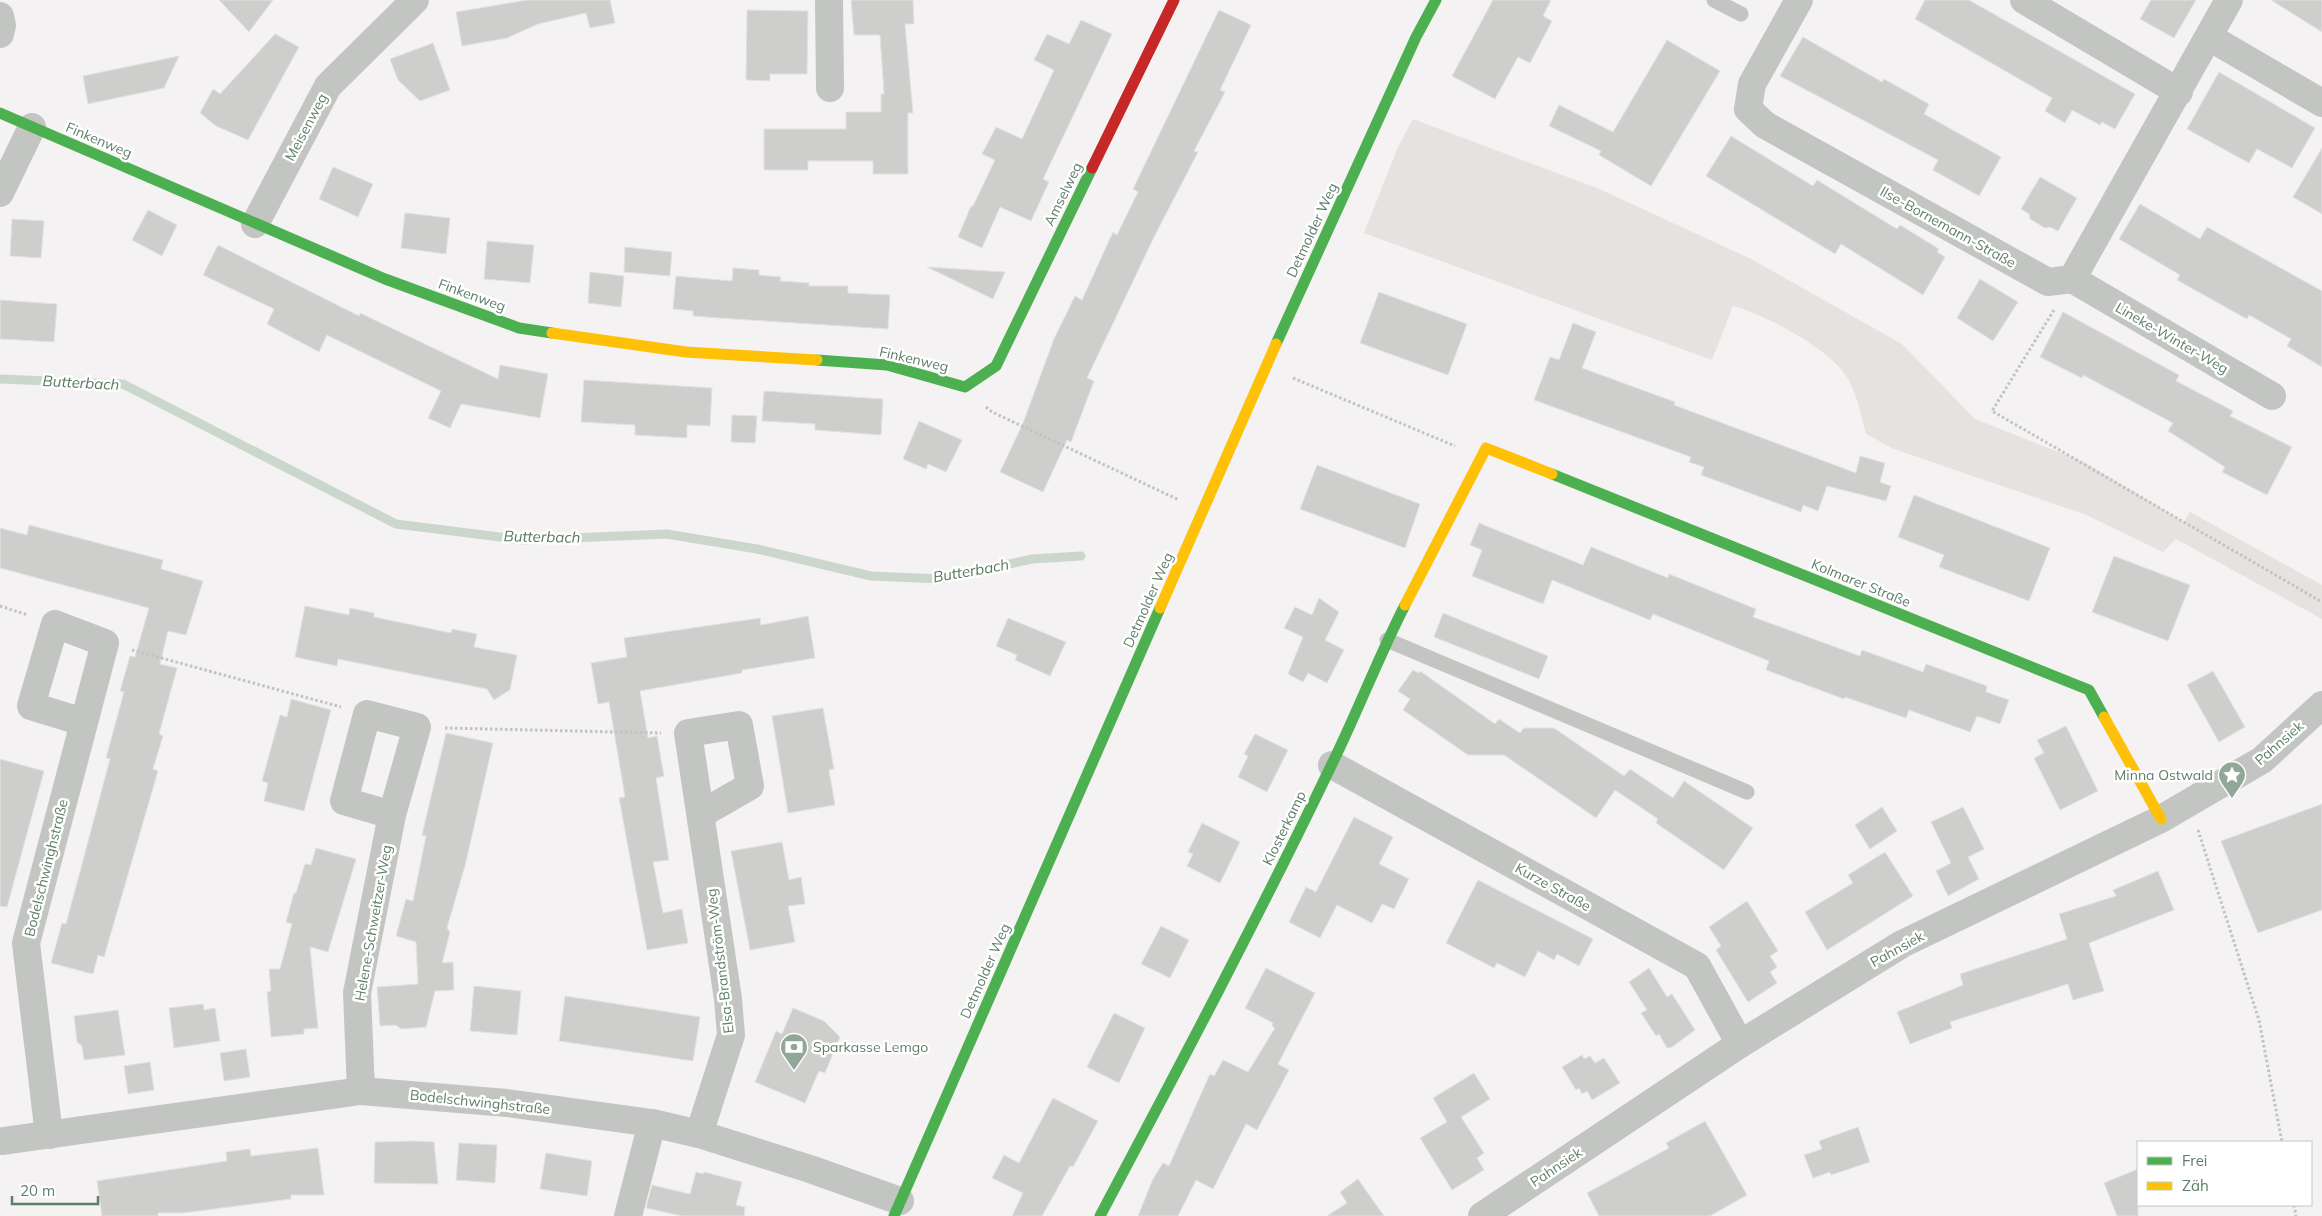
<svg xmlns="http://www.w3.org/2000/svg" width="2322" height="1216" font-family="Mulish,sans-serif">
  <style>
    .green { fill: #e6e2df }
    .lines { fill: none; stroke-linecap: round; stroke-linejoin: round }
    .stream { stroke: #cbd7cc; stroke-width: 9 }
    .building { fill: #cecfcd; stroke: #e3e2e2 }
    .path { stroke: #c0c3c1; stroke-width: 3; stroke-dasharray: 2.5 2.5; stroke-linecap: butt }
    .lane { stroke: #c3c5c3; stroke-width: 15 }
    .street { stroke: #c3c5c3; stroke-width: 28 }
    .fast { stroke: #4caf50; stroke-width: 11 }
    .slow { stroke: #ffc107; stroke-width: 11 }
    .jam { stroke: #c62828; stroke-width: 11 }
    .labels { text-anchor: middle; stroke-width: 5; stroke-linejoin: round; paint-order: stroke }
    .street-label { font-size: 14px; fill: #5e7e68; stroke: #fff }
    .poi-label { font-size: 14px; fill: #5e7e68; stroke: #fff; text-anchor: end }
    .water-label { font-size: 15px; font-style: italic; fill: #597a5e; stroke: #fff }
  </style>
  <rect width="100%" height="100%" fill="#f4f2f2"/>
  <path class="green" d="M 1413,119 L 1597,188 L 1751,259 L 1902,344 L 1975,419 L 2084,462 L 2184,522 L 2190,512 L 2322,585 L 2322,619 L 2176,539 L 2163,552 L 2084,514 L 1894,449 L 1866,434 C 1861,416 1857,392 1846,376 C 1827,347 1765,315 1733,306 L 1712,360 L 1364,233 L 1398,147 Z"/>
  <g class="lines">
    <path class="stream" d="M 0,379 L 123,384 L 396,524 L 524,540 L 667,534 L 757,549 L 871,576 L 941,579 L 1032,559 L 1081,556"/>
  </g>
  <g class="building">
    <path d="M 219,0 L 273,0 L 249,32 Z"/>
    <path d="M 527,0 L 610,0 L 615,23 L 590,28 L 586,13 L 538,24 L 507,38 L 462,46 L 456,12 Z"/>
    <path d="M 851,0 L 913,0 L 914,24 L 905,24 L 913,113 L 908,113 L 908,174 L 873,174 L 873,161 L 808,161 L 808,170 L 764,170 L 764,129 L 846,129 L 846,112 L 881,112 L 881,94 L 884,94 L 880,35 L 854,35 Z"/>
    <path d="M 1493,0 L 1551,0 L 1543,16 L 1552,21 L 1530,63 L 1518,57 L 1495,99 L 1452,76 Z"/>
    <path d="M 1925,0 L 1969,0 L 2135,94 L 2115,129 L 2102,122 L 2100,125 L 2072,110 L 2065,123 L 2045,111 L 2052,98 L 1915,19 Z"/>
    <path d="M 2151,0 L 2196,0 L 2174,38 L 2140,19 Z"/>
    <path d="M 2271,0 L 2322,0 L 2322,32 Z"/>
    <path d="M 747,10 L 808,11 L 807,74 L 770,74 L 770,81 L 746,80 Z"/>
    <path d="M 1219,10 L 1251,25 L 1220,90 L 1225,92 L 1194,151 L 1198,152 L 1154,237 L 1087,378 L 1094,381 L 1071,442 L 1067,440 L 1043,492 L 1000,472 L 1023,423 L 1054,339 L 1075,296 L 1082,300 L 1113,232 L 1117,235 L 1138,192 L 1133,189 Z"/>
    <path d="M 1081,20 L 1112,34 L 1043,179 L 1049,182 L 1031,221 L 1000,207 L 982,248 L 958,237 L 971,206 L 973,206 L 995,160 L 982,154 L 996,127 L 1022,139 L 1054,70 L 1034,60 L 1047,34 L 1069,44 Z"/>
    <path d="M 275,34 L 299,47 L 248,140 L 216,126 L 200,113 L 213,89 L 220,94 Z"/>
    <path d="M 1803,37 L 1882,82 L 1884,79 L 1929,104 L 1924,114 L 2001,157 L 1979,196 L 1933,170 L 1938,160 L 1780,76 Z"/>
    <path d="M 1667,40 L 1720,71 L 1651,186 L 1599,155 L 1601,151 L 1549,126 L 1559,105 L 1613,132 Z"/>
    <path d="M 433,43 L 450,90 L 420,101 L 398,80 L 390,59 Z"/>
    <path d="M 179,56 L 164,88 L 88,104 L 83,76 Z"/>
    <path d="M 2219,72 L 2315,128 L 2292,168 L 2257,149 L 2249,163 L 2187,129 Z"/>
    <path d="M 1731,136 L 1813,186 L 1817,180 L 1897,229 L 1900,225 L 1939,249 L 1937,252 L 1945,257 L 1923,295 L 1841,244 L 1835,254 L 1706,176 Z"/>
    <path d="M 2322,148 L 2322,214 L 2293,197 Z"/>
    <path d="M 333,167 L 373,184 L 358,217 L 319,199 Z"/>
    <path d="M 2040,177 L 2077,198 L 2058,231 L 2050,227 L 2045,228 L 2030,219 L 2029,214 L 2021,209 Z"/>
    <path d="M 2140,204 L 2200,239 L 2207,227 L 2322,291 L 2322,367 L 2287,346 L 2291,339 L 2249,315 L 2247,319 L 2177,280 L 2180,275 L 2119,239 Z"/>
    <path d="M 148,210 L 177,225 L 162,256 L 132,240 Z"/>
    <path d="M 405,213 L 450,218 L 446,254 L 401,248 Z"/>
    <path d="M 12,219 L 44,221 L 41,258 L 10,256 Z"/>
    <path d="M 487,241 L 534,245 L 530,283 L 484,279 Z"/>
    <path d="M 218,245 L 359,316 L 360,313 L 498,379 L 500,365 L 548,374 L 540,418 L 461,404 L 450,428 L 428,418 L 441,391 L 327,335 L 319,352 L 267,324 L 274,309 L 203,275 Z"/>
    <path d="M 625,247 L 672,252 L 670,276 L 624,272 Z"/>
    <path d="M 927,267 L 1005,272 L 993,299 Z"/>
    <path d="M 733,268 L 759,270 L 759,275 L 781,277 L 780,281 L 809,283 L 809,286 L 848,286 L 848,293 L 890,295 L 888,329 L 718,318 L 693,316 L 693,311 L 673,309 L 676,276 L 732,281 Z"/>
    <path d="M 590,272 L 624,276 L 621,307 L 588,303 Z"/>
    <path d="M 1980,279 L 2018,302 L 1993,341 L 1957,318 Z"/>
    <path d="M 1379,292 L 1467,324 L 1448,375 L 1360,343 Z"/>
    <path d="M 0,300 L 57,304 L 54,342 L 0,339 Z"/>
    <path d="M 2063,312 L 2179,375 L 2176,381 L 2233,411 L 2230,416 L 2292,447 L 2267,495 L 2222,472 L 2225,467 L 2168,431 L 2173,423 L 2083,375 L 2082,378 L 2040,357 Z"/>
    <path d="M 1573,323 L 1596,332 L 1582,368 L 1675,402 L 1674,405 L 1856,473 L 1860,456 L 1885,463 L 1880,482 L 1891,486 L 1886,501 L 1827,486 L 1818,511 L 1803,505 L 1801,512 L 1701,475 L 1704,467 L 1689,462 L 1691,457 L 1534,400 L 1550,357 L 1559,360 Z"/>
    <path d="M 584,380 L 712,388 L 710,426 L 687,425 L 687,438 L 635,435 L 635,425 L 581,422 Z"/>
    <path d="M 764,391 L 883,399 L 881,435 L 815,430 L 815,424 L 762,421 Z"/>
    <path d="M 732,415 L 757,416 L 755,443 L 731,442 Z"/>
    <path d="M 919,421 L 962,440 L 946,472 L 928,464 L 926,469 L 903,459 Z"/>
    <path d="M 1317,465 L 1420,504 L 1405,548 L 1300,509 Z"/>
    <path d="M 1914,495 L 2050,548 L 2029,601 L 1939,567 L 1944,555 L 1898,537 Z"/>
    <path d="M 1479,523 L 1583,565 L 1591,547 L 1668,578 L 1669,574 L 1756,609 L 1753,617 L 1860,656 L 1862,650 L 1923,672 L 1926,664 L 1987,686 L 1986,692 L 2009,700 L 2000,724 L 1977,716 L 1970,732 L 1909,710 L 1906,718 L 1845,697 L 1844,699 L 1766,670 L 1769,661 L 1653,614 L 1650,620 L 1552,580 L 1543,604 L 1472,576 L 1482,550 L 1470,545 Z"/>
    <path d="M 29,525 L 163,560 L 161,569 L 203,581 L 186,635 L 168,631 L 160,664 L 177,668 L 159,734 L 163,736 L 153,769 L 158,771 L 104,957 L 98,955 L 93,974 L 51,963 L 62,923 L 66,924 L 110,759 L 106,758 L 124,692 L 120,691 L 130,656 L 135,657 L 149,608 L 0,568 L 0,528 L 27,535 Z"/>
    <path d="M 2114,556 L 2190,585 L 2168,641 L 2092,612 Z"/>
    <path d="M 1319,598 L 1339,612 L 1325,640 L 1344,650 L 1327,683 L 1308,673 L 1303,682 L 1288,674 L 1303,637 L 1284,628 L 1295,607 L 1312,615 Z"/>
    <path d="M 305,606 L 349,615 L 350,608 L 374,613 L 374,617 L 413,625 L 451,633 L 452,629 L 477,634 L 474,647 L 517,655 L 510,690 L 494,700 L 487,689 L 338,659 L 337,666 L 295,657 Z"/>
    <path d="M 1443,613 L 1548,656 L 1539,679 L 1434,637 Z"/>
    <path d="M 808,616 L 815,658 L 742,670 L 742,673 L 640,691 L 648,738 L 657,736 L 664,776 L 656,778 L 669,860 L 653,862 L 663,913 L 682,909 L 688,943 L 647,950 L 619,798 L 625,797 L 609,702 L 598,704 L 591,663 L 627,657 L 624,638 L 760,618 L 761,625 Z"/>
    <path d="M 1008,618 L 1066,642 L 1050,676 L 1015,660 L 1017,655 L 996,646 Z"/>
    <path d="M 1413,670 L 1419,673 L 1420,671 L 1495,724 L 1499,719 L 1520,733 L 1524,728 L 1554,728 L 1624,776 L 1630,769 L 1673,798 L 1684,781 L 1753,828 L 1724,870 L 1656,823 L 1658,819 L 1615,790 L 1596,818 L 1504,755 L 1468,755 L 1403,710 L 1410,699 L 1398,691 Z"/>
    <path d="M 2213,671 L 2245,727 L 2219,742 L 2187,685 Z"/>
    <path d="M 291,699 L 331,710 L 304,811 L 264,801 L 268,783 L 262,781 L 280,715 L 287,717 Z"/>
    <path d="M 823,708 L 834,769 L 829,770 L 835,805 L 788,813 L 772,716 Z"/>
    <path d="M 2066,726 L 2098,791 L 2060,810 L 2034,758 L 2044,753 L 2037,740 Z"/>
    <path d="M 446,733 L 493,743 L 466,862 L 447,928 L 450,932 L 442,963 L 453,962 L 454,990 L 435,991 L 426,1027 L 401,1029 L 396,1025 L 380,1026 L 377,987 L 418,984 L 416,942 L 396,936 L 406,899 L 413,901 L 426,836 L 422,835 Z"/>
    <path d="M 1255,734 L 1288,750 L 1267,792 L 1238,777 L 1248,756 L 1244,754 Z"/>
    <path d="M 0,759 L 44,771 L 7,907 L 0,906 Z"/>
    <path d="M 2322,804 L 2322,910 L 2258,933 L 2221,841 Z"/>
    <path d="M 1882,807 L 1897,831 L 1870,849 L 1855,825 Z"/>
    <path d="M 1963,807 L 1984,849 L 1968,857 L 1979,879 L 1948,896 L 1936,871 L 1951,863 L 1931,822 Z"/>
    <path d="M 1354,817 L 1393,837 L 1379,864 L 1409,879 L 1394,909 L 1382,904 L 1372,923 L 1337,905 L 1320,938 L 1289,922 L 1306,887 L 1316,892 Z"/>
    <path d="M 1202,823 L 1240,842 L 1220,883 L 1187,866 L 1193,854 L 1188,852 Z"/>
    <path d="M 782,842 L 789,880 L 801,877 L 805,904 L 788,906 L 795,942 L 750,950 L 731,851 Z"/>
    <path d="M 316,848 L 356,859 L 328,952 L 310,947 L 318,1028 L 304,1029 L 304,1034 L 271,1037 L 267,992 L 271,991 L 269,969 L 280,969 L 292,924 L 286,922 L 294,893 L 296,893 L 305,864 L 311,865 Z"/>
    <path d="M 1885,852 L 1913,896 L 1827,950 L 1805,912 L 1853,883 L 1848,875 Z"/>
    <path d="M 2158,871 L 2174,910 L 2089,943 L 2104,991 L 2073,1000 L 2068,984 L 1950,1022 L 1952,1028 L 1910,1044 L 1897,1012 L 1963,985 L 1960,974 L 2067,939 L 2059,914 L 2116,896 L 2113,890 Z"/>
    <path d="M 1478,880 L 1593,939 L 1579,966 L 1557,954 L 1554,960 L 1538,951 L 1525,977 L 1497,963 L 1494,968 L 1446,943 Z"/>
    <path d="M 1747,901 L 1778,951 L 1770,956 L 1777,967 L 1770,972 L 1777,983 L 1748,1002 L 1716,950 L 1721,946 L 1709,927 Z"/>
    <path d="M 1161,926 L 1189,940 L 1170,978 L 1141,964 Z"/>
    <path d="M 1266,968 L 1315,993 L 1278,1064 L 1289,1070 L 1257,1130 L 1246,1124 L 1213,1189 L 1196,1180 L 1178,1216 L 1138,1216 L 1153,1179 L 1163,1163 L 1169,1166 L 1210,1074 L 1214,1076 L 1223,1060 L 1248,1072 L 1275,1028 L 1272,1026 L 1273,1023 L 1245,1008 Z"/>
    <path d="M 1649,968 L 1667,997 L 1672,994 L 1695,1030 L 1672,1047 L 1667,1048 L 1659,1034 L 1656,1036 L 1641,1013 L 1647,1010 L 1629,982 Z"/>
    <path d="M 474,986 L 521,991 L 517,1035 L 470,1031 Z"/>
    <path d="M 565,996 L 700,1017 L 693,1061 L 559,1041 Z"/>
    <path d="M 203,1004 L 204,1010 L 215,1008 L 220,1041 L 174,1048 L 169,1008 Z"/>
    <path d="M 793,1008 L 824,1021 L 840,1037 L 825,1073 L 819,1071 L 805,1103 L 755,1082 L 776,1031 L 782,1034 Z"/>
    <path d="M 118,1010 L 125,1055 L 84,1060 L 82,1046 L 77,1042 L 74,1016 Z"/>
    <path d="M 1114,1013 L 1145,1028 L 1119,1083 L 1087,1067 Z"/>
    <path d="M 246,1049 L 250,1077 L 224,1081 L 220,1053 Z"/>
    <path d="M 1582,1055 L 1584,1059 L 1590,1056 L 1595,1063 L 1604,1058 L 1620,1083 L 1592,1100 L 1587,1091 L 1582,1094 L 1579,1088 L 1576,1090 L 1562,1067 Z"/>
    <path d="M 150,1062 L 154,1090 L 128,1094 L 124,1066 Z"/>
    <path d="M 1474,1073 L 1490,1099 L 1461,1117 L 1484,1153 L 1477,1158 L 1484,1170 L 1452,1190 L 1420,1138 L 1447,1122 L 1433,1098 Z"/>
    <path d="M 1053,1098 L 1098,1121 L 1073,1167 L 1070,1166 L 1042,1216 L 1012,1216 L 1023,1193 L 992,1178 L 1004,1155 L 1019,1163 Z"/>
    <path d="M 1705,1121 L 1747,1195 L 1710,1216 L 1599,1216 L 1587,1193 L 1669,1148 L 1666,1143 Z"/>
    <path d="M 1858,1127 L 1870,1162 L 1831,1175 L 1830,1172 L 1813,1178 L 1804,1155 L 1822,1149 L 1819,1141 Z"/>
    <path d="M 413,1141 L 434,1142 L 438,1184 L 374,1183 L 375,1142 Z"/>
    <path d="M 459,1143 L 497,1145 L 495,1183 L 456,1180 Z"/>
    <path d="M 318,1148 L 324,1195 L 291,1195 L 291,1199 L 183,1213 L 158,1213 L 158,1216 L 102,1216 L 97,1181 L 227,1161 L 226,1152 L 250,1149 L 251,1156 Z"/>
    <path d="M 546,1153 L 592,1161 L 587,1196 L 540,1189 Z"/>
    <path d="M 2138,1169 L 2138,1216 L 2117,1216 L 2104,1183 Z"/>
    <path d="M 696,1172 L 703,1174 L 704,1172 L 742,1182 L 736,1205 L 745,1207 L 744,1216 L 682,1216 L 646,1208 L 652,1185 L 690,1194 Z"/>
    <path d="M 1358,1179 L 1384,1216 L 1327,1216 L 1347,1203 L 1340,1192 Z"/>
  </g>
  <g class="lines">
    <g class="path">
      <path d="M 2054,310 L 1992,411 L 2322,602"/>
      <path d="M 1293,378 L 1455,446"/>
      <path d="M 986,407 L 992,412 L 1179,500"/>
      <path d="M 0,606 L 28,615"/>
      <path d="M 132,650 L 341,707"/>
      <path d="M 445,728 L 661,733"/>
      <path d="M 2198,830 L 2259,1020 L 2282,1142"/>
      <path d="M 2294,1205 L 2296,1216"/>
    </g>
    <g class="lane">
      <path d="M 1714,0 L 1741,14"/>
      <path d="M 1387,640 L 1747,792"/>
    </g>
    <g class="street">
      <path d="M 829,0 L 830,88"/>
      <path d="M 1799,0 L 1752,84 L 1748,109 L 1765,125 L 2048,282 L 2072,279 L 2229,0"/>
      <path d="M 2024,0 L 2179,92"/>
      <path d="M 0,16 L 2,25 L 0,34"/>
      <path d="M 2209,37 L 2322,103"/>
      <path d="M 0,193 L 32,127"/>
      <path d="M 255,224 L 328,86 L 415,0"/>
      <path d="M 2072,279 L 2272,396"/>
      <path d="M 1332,765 L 1697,966 L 1740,1044"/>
      <path d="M 361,1091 L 357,993 L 392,815 L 417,727 L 367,714 L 344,801 L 392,815"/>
      <path d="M 699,1134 L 731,1035 L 728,999 L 688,733 L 739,725 L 750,786 L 701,814"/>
      <path d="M 49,1135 L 26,943 L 105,643 L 55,624 L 31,706 L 83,722"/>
      <path d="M 3,1141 L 361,1091 L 507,1103 L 652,1123 L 699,1134 L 810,1169 L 900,1201"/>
      <path d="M 628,1216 L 652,1123"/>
      <path d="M 1482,1216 L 1740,1044 L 1902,944 L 2161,819 L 2262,760 L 2322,705"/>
    </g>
    <g class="fast">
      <path d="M 0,113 L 385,279 L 519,328 L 552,333"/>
      <path d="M 1276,344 L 1416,37 L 1436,0"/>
      <path d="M 817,360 L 887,365 L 965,387 L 996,366 L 1092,168"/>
      <path d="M 1552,474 L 2089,690 L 2104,717"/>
      <path d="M 894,1216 L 1160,608"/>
      <path d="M 1100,1216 C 1179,1067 1258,918 1331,766 C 1357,713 1378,658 1405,605"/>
    </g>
    <g class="slow">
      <path d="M 552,333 L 686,352 L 817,360"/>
      <path d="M 1405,605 L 1486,448 L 1552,474"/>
      <path d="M 1160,608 L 1276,344"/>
      <path d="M 2104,717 L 2161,819"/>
    </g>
    <path class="jam" d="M 1092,168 L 1174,0"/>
  </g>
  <defs>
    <g id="sight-pin" transform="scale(1.4375)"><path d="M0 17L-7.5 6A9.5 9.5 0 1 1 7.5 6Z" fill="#92a798" stroke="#fff"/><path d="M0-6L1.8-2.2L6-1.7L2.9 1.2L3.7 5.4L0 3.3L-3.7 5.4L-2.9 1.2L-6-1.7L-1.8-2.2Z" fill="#fff"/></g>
    <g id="bank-pin" transform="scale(1.4375)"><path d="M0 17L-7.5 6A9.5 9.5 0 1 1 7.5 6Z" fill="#92a798" stroke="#fff"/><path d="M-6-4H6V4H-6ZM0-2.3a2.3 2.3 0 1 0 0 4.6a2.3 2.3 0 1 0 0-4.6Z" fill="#fff"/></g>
  </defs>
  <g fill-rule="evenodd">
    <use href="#sight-pin" x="2232" y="775"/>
    <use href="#bank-pin" x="794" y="1047"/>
  </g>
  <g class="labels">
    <g class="street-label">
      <text transform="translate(306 127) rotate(-62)" y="5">Meisenweg</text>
      <text transform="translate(99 140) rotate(23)" y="5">Finkenweg</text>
      <text transform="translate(1063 194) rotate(-64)" y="5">Amselweg</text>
      <text transform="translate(1948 227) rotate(29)" y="5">Ilse-Bornemann-Straße</text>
      <text transform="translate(1312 230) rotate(-65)" y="5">Detmolder Weg</text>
      <text transform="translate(472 295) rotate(20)" y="5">Finkenweg</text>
      <text transform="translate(2172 338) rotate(30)" y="5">Lineke-Winter-Weg</text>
      <text transform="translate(914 359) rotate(13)" y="5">Finkenweg</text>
      <text transform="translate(1861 583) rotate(22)" y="5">Kolmarer Straße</text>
      <text transform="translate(1148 600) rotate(-66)" y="5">Detmolder Weg</text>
      <text transform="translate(2279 743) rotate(-41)" y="5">Pahnsiek</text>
      <text transform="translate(1284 828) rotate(-64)" y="5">Klosterkamp</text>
      <text transform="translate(46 868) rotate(-76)" y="5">Bodelschwinghstraße</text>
      <text transform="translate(1553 887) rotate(29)" y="5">Kurze Straße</text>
      <text transform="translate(373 923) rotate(-80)" y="5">Helene-Schweitzer-Weg</text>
      <text transform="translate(1897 949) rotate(-29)" y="5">Pahnsiek</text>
      <text transform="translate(720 961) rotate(-97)" y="5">Elsa-Brandström-Weg</text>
      <text transform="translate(985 971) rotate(-66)" y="5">Detmolder Weg</text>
      <text transform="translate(480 1102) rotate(6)" y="5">Bodelschwinghstraße</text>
      <text transform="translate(1556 1167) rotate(-34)" y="5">Pahnsiek</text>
    </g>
    <g class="poi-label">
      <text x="2213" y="780">Minna Ostwald</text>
      <text x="813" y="1052" text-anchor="start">Sparkasse Lemgo</text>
    </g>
    <g class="water-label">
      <text transform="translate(81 383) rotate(3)" y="5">Butterbach</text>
      <text transform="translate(542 537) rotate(1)" y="5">Butterbach</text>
      <text transform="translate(971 571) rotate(-10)" y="5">Butterbach</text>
    </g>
  </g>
  <rect x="2137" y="1141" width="175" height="65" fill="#ffffff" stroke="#bfcbc3"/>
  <rect x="2147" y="1157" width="25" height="8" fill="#4caf50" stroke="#bfcbc3"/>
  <text x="2182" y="1166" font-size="15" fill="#5e7e68">Frei</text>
  <rect x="2147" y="1182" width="25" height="8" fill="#ffc107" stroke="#bfcbc3"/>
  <text x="2182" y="1191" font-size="15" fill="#5e7e68">Zäh</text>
  <path d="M12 1196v8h86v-8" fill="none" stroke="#5e7e68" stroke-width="2.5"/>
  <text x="20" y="1196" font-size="15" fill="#5e7e68" stroke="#ffffff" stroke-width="4" paint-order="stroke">20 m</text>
</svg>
